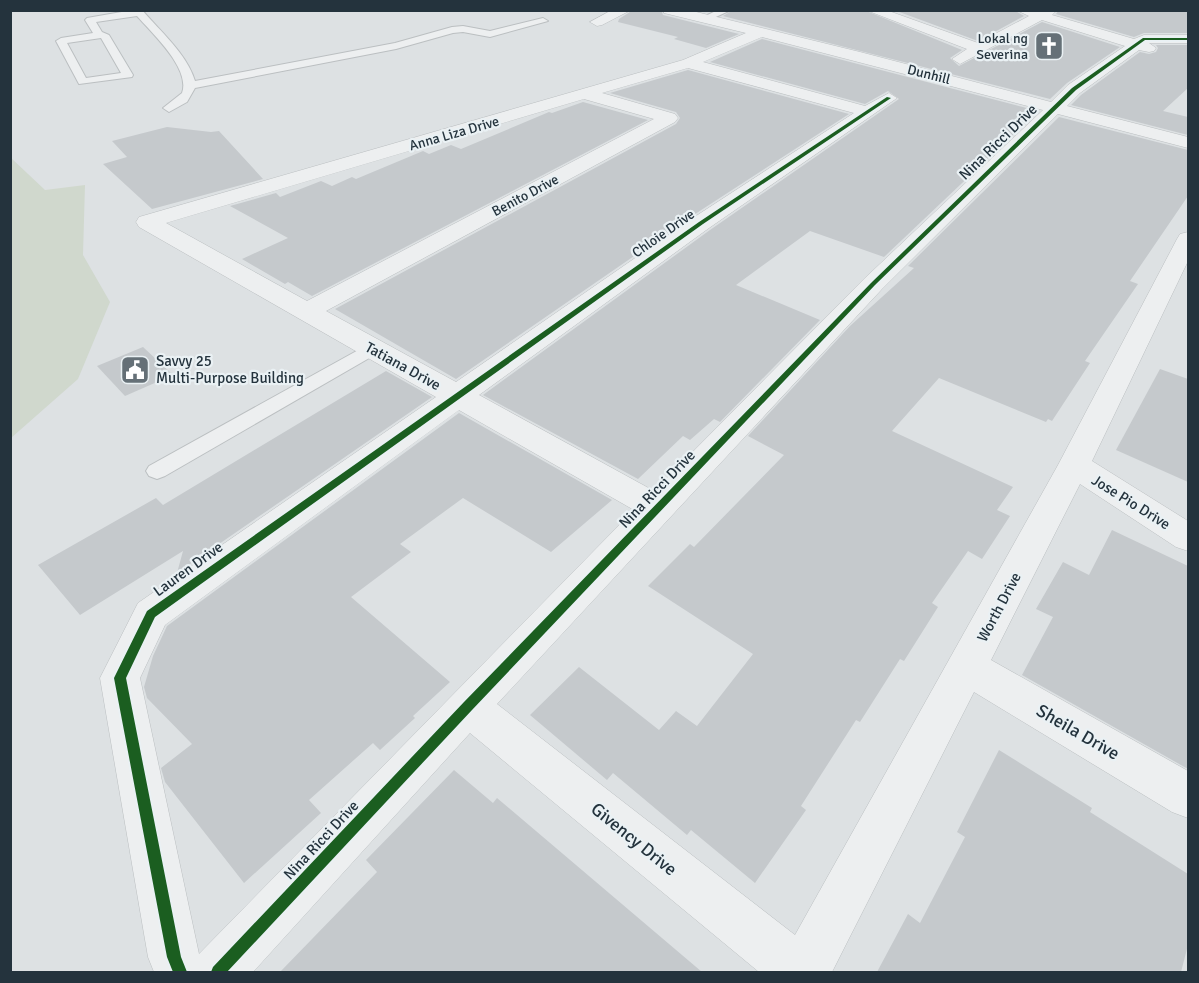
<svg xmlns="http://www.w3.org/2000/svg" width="1199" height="983" font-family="Signika,sans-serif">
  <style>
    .green { fill: #d0d8cd }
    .building { fill: #c5c9cc }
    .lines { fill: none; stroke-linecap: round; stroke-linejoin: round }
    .lane-casing { stroke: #bbbfc1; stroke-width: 2 }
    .street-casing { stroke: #bbbfc1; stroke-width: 1 }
    .lane { fill: #edeff0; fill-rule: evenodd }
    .street { fill: #edeff0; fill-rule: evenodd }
    .cycleway-casing { stroke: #eaf1f4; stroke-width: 4 }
    .cycleway { fill: #1b5e20; fill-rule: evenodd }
    .labels { text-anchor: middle; stroke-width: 4.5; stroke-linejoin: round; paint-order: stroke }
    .far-poi-label { font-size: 14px; fill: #24333d; stroke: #eaf1f4; text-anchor: end }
    .far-street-label { font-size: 14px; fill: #24333d; stroke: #eaf1f4 }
    .street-label { font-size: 15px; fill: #24333d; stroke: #eaf1f4 }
    .poi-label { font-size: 15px; fill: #24333d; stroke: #eaf1f4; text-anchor: start }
    .near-street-label { font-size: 18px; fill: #24333d; stroke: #eaf1f4 }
  </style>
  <rect width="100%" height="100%" fill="#dde1e3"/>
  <path class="green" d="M 10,157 L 45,190 L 85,185 L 83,255 L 110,302 L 78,379 L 11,438 Z"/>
  <g class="building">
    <path d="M 633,10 L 661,10 L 663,15 L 739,34 L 706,48 L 674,39 L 678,37 L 618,22 L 619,19 Z"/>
    <path d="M 733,10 L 864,10 L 962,50 L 950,58 L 959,66 L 1042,22 L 1120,47 L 1067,83 L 1050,99 L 723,16 Z"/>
    <path d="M 894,10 L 1014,10 L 1024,16 L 978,41 Z"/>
    <path d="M 1059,10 L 1188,10 L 1188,33 L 1144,33 L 1134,37 L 1056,14 Z"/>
    <path d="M 762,39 L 1038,111 L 884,257 L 810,231 L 736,285 L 820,320 L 720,422 L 714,419 L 690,440 L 683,436 L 638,479 L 483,395 L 710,230 L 899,99 L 888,91 L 865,104 L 710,62 Z"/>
    <path d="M 1156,45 L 1188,45 L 1188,88 L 1163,111 L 1188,117 L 1188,135 L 1071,105 L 1081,95 L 1140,52 L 1149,54 L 1156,52 L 1158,48 Z"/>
    <path d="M 688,70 L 849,114 L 692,216 L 456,379 L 335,309 L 676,124 L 680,118 L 676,112 L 610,93 Z"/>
    <path d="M 583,102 L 648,120 L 312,296 L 288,282 L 285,284 L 242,259 L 288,238 L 230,206 L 276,193 L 280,197 L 321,181 L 332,186 L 352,177 L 356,179 L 423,151 L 429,154 L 451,145 L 461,149 L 549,112 L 552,113 Z"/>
    <path d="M 1059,117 L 1188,150 L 1188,196 L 1130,281 L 1138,284 L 1085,361 L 1090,363 L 1052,421 L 1048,419 L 1046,422 L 939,378 L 892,431 L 1013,487 L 997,510 L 1010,516 L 982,559 L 968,551 L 932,603 L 938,607 L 904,661 L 900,659 L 860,722 L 856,720 L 801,806 L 806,810 L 755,883 L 691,830 L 687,835 L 613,773 L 607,780 L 530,715 L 579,667 L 659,730 L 676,711 L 697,726 L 753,654 L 648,586 L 690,544 L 694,547 L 784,455 L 748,436 L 850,326 L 914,268 L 908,266 Z"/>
    <path d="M 167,127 L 211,132 L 219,131 L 263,179 L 152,209 L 103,164 L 127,157 L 112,141 Z"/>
    <path d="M 143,347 L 173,375 L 125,396 L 97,366 Z"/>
    <path d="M 1160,369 L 1188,379 L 1188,482 L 1116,450 Z"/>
    <path d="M 386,371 L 432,397 L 177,573 L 183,551 L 80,615 L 38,565 L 156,498 L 163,505 Z"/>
    <path d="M 459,413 L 612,500 L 551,552 L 463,498 L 400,544 L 411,552 L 351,597 L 450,682 L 413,716 L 415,718 L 380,750 L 373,743 L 309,800 L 321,813 L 244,883 L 165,782 L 161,768 L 192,744 L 147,698 L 144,687 L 153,656 L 167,626 Z"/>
    <path d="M 1112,530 L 1188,566 L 1188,769 L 1022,675 L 1053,617 L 1036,609 L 1063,562 L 1089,575 Z"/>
    <path d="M 999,750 L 1092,808 L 1090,812 L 1188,874 L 1188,945 L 1181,972 L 877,972 L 908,914 L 920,923 L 965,837 L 957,832 Z"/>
    <path d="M 454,770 L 493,803 L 497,798 L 702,972 L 280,972 L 377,872 L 366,860 Z"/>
  </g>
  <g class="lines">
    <g class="lane-casing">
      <g id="lane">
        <path d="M 133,10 L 142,10 C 160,31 187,54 195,81 L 395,43 L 452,27 L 463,26 L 490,31 L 543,18 L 548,21 L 490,37 L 463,32 L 453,33 L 396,49 L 195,88 L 187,102 L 169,112 L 163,108 L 182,93 C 191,69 152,33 137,16 L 96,22 L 102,32 L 109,35 L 133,75 L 132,77 L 79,84 L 56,41 L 61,38 L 93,33 L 85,20 L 87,18 ZM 101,38 L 121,73 L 86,78 L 67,43 Z"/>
        <path d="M 718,10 L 731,10 L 707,21 L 699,19 Z"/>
        <path d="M 371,343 L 378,345 L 380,349 L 378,353 L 165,476 L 157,479 L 149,476 L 146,471 L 149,466 Z"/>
      </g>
    </g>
    <g class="street-casing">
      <g id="street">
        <path d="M 612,10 L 631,10 L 602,25 L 597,26 L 590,22 Z"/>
        <path d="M 663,10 L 688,10 L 860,52 L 1051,102 L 1068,85 L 1125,46 L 1042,20 L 960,64 L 952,59 L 967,49 L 866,10 L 886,10 L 978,43 L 1029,16 L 1016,10 L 1057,10 L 1052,15 L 1134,39 L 1144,35 L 1188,35 L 1188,43 L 1149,43 L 1156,48 L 1154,51 L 1149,52 L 1139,50 L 1080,93 L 1067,106 L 1188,137 L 1188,148 L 1058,114 L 882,289 L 497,704 L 795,935 L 1058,465 L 1177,239 L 1180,234 L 1188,232 L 1188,261 L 1092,461 L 1188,521 L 1188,551 L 1176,547 L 1080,484 L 991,660 L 1188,771 L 1188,818 L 1172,812 L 974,692 L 832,972 L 759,972 L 470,733 L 253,972 L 154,972 L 148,957 L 100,678 L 138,603 L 436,397 L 139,227 L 136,222 L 139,217 L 683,60 L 746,33 L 664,13 ZM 762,37 L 1043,110 L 864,279 L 654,491 L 479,395 L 709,228 L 897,98 L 889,93 L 865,106 L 703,62 ZM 688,68 L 854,113 L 693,218 L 456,382 L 326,311 L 675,122 L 678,118 L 675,114 L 602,93 ZM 584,99 L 654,119 L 307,301 L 166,223 ZM 459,410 L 634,510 L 199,954 L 140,678 L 165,625 Z"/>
      </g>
    </g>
    <use href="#lane" class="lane"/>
    <use href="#street" class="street"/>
    <g class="cycleway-casing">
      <g id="cycleway">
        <path d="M 1143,38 L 1188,38 L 1188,40 L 1145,40 L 1076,90 L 875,285 L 472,710 L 227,972 L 211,972 L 213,967 L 464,702 L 871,283 L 1072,88 Z"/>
        <path d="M 887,97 L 891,98 L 703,224 L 155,617 L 126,678 L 181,957 L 187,972 L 173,972 L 167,957 L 114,678 L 147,611 L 699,222 Z"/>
      </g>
    </g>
    <use href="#cycleway" class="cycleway"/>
  </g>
  <defs>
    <g id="church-square" transform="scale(1.5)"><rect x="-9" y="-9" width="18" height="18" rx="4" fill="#657077" stroke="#eaf1f4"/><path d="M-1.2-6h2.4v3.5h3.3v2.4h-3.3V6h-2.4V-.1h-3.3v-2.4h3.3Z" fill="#fff"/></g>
    <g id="civic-square" transform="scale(1.5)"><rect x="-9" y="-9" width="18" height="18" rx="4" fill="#657077" stroke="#eaf1f4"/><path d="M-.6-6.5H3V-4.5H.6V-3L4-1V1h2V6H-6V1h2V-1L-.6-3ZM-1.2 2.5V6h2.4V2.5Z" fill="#fff"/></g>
  </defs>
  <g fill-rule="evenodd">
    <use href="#church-square" x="1049" y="46"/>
    <use href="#civic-square" x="135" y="370"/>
  </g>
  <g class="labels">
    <g class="far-poi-label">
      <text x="1028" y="43">Lokal ng<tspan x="1028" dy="16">Severina</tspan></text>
    </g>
    <g class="far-street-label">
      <text transform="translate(929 74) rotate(14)" y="5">Dunhill</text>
      <text transform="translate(454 133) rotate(-16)" y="5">Anna Liza Drive</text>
      <text transform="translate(525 195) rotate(-28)" y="5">Benito Drive</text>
      <text transform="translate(663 233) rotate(-35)" y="5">Chloie Drive</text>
    </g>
    <g class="street-label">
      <text transform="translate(998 142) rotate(-44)" y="5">Nina Ricci Drive</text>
      <text transform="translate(403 366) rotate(29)" y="5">Tatiana Drive</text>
      <text transform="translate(657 489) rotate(-46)" y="5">Nina Ricci Drive</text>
      <text transform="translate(1131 502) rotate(32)" y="5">Jose Pio Drive</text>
      <text transform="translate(188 569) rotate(-36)" y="5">Lauren Drive</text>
      <text transform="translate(999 607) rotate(-62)" y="5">Worth Drive</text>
      <text transform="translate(321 840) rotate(-47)" y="5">Nina Ricci Drive</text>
    </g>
    <g class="poi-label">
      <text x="156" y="366">Savvy 25<tspan x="156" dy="17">Multi-Purpose Building</tspan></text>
    </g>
    <g class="near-street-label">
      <text transform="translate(1078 732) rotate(30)" y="6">Sheila Drive</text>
      <text transform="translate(634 839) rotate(39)" y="6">Givency Drive</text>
    </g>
  </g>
  <rect width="1199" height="983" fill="none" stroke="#24333d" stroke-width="24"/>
</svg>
